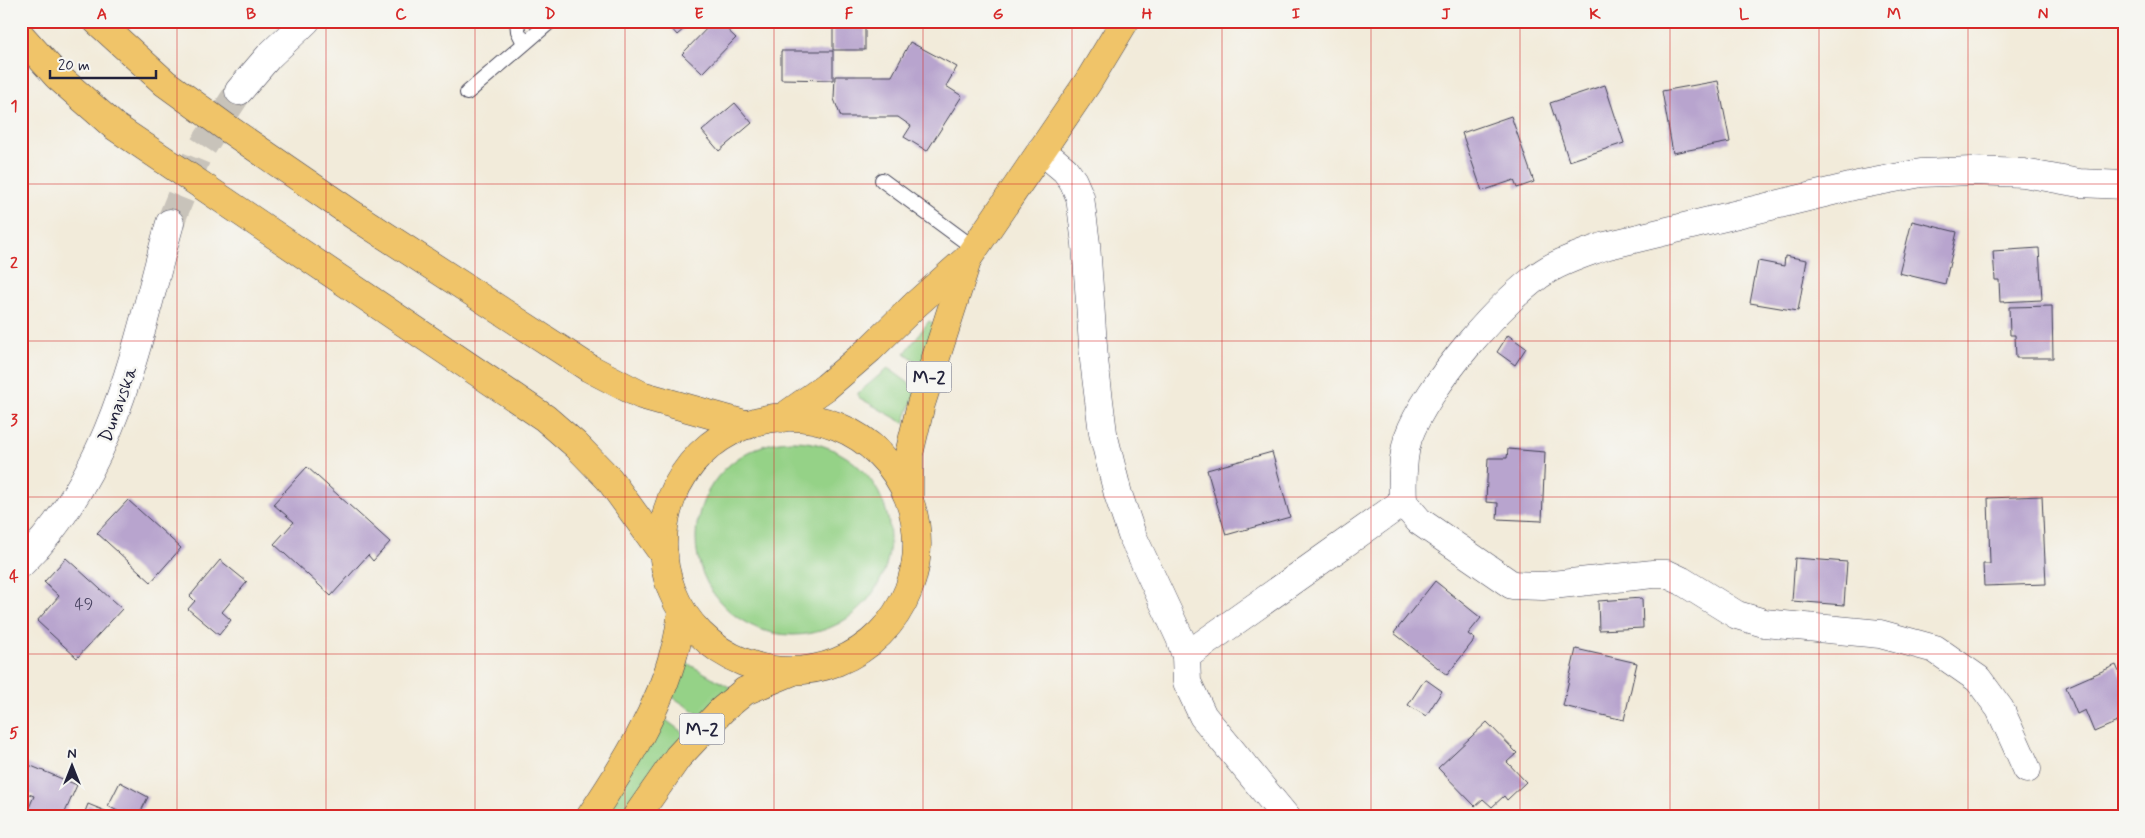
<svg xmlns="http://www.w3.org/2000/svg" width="2145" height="838" font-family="Mynerve,sans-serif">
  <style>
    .green { fill: #95d287; stroke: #5c7a61 }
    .building { fill: #b8a4ce }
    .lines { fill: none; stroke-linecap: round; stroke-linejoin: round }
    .minor-tunnel { stroke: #c8c3ba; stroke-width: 28; stroke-dasharray: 28 14; stroke-linecap: butt }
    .service-casing { stroke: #414053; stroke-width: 16 }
    .minor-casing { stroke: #414053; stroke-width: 29 }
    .primary-casing { stroke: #414053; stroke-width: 29 }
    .motorway-casing { stroke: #414053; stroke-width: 29 }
    .service { stroke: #fff; stroke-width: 14 }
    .minor { stroke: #fff; stroke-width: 28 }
    .primary { stroke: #f0c469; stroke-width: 28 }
    .motorway { stroke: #f0c469; stroke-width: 28 }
    .grid { fill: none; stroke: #d62828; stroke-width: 1; stroke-opacity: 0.55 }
    .labels { text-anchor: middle; stroke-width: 5; stroke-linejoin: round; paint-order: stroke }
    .number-label { font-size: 16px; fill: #484260 }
    .shield { fill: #f6f6f2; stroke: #626272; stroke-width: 1 }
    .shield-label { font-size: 18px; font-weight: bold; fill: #22223b }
    .street-label { font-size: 19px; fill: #22223b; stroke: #f6f6f2 }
    .neatline { fill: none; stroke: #d62828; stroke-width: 2 }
    .grid-label { font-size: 16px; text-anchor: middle; font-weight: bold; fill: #d62828 }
  </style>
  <rect width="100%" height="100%" fill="#f6f6f2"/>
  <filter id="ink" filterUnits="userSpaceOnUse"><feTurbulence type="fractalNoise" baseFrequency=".02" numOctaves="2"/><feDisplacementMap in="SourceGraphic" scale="10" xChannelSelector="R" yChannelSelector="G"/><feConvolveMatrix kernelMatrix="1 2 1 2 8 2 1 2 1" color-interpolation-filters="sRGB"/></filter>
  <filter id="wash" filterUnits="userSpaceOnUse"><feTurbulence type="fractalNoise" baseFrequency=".0096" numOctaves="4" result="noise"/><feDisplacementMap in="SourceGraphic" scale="20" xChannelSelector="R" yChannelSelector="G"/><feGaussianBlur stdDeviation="1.12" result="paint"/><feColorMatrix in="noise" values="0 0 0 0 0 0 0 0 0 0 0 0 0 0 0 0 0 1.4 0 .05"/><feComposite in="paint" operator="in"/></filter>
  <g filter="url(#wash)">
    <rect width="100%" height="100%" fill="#f2ebda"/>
    <g class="green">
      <path d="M 929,321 L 944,330 L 925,368 L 905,353 Z"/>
      <path d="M 888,368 L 917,389 L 904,423 L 858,397 L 858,393 Z"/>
      <circle cx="793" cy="538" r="97"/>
      <path d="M 685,662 L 731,688 L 703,717 L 671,696 Z"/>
      <path d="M 662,717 L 686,735 L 628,817 L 602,817 Z"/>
    </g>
    <g id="blocks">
      <g class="building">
        <path d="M 665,21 L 693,21 L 677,35 Z"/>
        <path d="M 714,21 L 718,21 L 736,38 L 702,73 L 682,54 Z"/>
        <rect x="833" y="21" width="32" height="29"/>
        <path d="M 910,42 L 957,67 L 946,86 L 962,96 L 927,151 L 904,137 L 911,126 L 898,117 L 841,117 L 834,99 L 835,76 L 892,76 Z"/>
        <path d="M 781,51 L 833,51 L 833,80 L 781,79 Z"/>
        <path d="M 1718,81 L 1730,142 L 1673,153 L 1662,91 Z"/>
        <path d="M 1605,85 L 1624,143 L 1569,161 L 1550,103 Z"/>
        <path d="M 735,103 L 752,123 L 719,151 L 702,131 Z"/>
        <path d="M 1511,116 L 1534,182 L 1517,188 L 1514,180 L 1482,191 L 1462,133 Z"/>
        <path d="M 1912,221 L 1957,232 L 1945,284 L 1899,273 Z"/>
        <path d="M 2039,248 L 2042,300 L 2000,302 L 1999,280 L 1995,280 L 1993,251 Z"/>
        <path d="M 1785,256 L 1807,260 L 1798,311 L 1750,303 L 1758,261 L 1784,266 Z"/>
        <path d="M 2052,306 L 2053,358 L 2016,358 L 2015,335 L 2010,335 L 2009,307 Z"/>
        <path d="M 1508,335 L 1526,348 L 1515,365 L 1497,352 Z"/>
        <path d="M 1508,449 L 1545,452 L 1542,521 L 1497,519 L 1498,503 L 1486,502 L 1488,458 L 1507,458 Z"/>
        <path d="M 1272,452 L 1290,517 L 1226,535 L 1207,470 Z"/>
        <path d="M 307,467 L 390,542 L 373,561 L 368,555 L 331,596 L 274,544 L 294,522 L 273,504 Z"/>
        <path d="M 2042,496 L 2046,584 L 1984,586 L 1983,564 L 1990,564 L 1988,498 Z"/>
        <path d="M 128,500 L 181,548 L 151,582 L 97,533 Z"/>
        <path d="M 66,558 L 122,609 L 77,658 L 37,621 L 59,596 L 44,582 Z"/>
        <path d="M 1795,558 L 1847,562 L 1844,605 L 1792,601 Z"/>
        <path d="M 220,560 L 247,582 L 222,612 L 231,620 L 219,635 L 188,609 L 195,601 L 190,596 Z"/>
        <path d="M 1435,581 L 1481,618 L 1468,634 L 1475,639 L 1447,675 L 1394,633 Z"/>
        <path d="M 1642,598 L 1643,628 L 1599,630 L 1598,601 Z"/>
        <path d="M 1576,649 L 1637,663 L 1624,720 L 1563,706 Z"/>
        <path d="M 2116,665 L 2124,683 L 2124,719 L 2094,732 L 2085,710 L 2077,714 L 2066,687 Z"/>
        <path d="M 1425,679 L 1442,691 L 1426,716 L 1408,705 Z"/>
        <path d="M 1487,722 L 1517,753 L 1507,762 L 1526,782 L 1507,800 L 1504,796 L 1492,807 L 1483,799 L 1475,806 L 1438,768 Z"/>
        <path d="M 24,763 L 77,785 L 63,817 L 25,817 L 34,796 L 21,791 L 21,770 Z"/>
        <path d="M 120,782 L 148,797 L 138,817 L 129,817 L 108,806 Z"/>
        <path d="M 88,804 L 115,815 L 114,817 L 83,817 Z"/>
      </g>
    </g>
  </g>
  <g filter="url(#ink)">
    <use href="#blocks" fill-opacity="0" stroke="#414053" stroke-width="1"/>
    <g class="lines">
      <path class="minor-tunnel" d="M 170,223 L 198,154 L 239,91"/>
      <g class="service-casing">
        <g id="service">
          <path d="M 517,21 L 518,31 L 524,43"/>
          <path d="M 467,93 L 551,21"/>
          <path d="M 882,180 L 974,248"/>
        </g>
      </g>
      <g class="minor-casing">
        <g id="minor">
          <path d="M 239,91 L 269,56 L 306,21"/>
          <path d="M 1041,150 L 1065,170 L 1073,181 L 1080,197 L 1086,244 L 1094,360 L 1103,433 L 1118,494 L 1132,535 L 1180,638 L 1186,656 L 1187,682 L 1203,716 L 1286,817"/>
          <path d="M 1403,502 L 1419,521 L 1512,585 L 1543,586 L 1653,574 L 1667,574 L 1682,581 L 1737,615 L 1764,623 L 1880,634 L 1935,649 L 1978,679 L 2000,709 L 2027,769"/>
          <path d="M 21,564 C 115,472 136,344 170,223"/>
          <path d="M 1186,656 L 1403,502 C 1402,481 1402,459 1408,438 C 1425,389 1504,295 1549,269 C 1566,259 1586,253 1605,246 L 1858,185 L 1921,173 L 1972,171 L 2024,173 L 2079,183 L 2124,185"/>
        </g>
      </g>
      <g class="primary-casing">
        <g id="primary">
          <circle cx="790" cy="544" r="127"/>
          <path d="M 782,418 L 826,387 L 870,349 L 915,305 L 968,258"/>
          <path d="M 909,497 L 909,454 L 921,404 L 968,258 L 1088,82 L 1125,21"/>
          <path d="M 590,817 C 625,765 659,710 675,649 C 679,637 680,624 682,611"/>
          <path d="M 636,817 L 678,757 L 722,710 L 745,691 L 791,672"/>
        </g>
      </g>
      <g class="motorway-casing">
        <g id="motorway">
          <path d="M 97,21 L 165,83 L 227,128 L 352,214 L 589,368 L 641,395 L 748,425"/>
          <path d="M 21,36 L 57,76 L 114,126 L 545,418 L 576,445 L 609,479 L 664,555"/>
        </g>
      </g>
      <use href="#service" class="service"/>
      <use href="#minor" class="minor"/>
      <use href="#primary" class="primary"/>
      <use href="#motorway" class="motorway"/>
    </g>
  </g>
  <path class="grid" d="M 177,21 L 177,817M 326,21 L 326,817M 475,21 L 475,817M 625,21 L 625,817M 774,21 L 774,817M 923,21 L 923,817M 1072,21 L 1072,817M 1222,21 L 1222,817M 1371,21 L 1371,817M 1520,21 L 1520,817M 1670,21 L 1670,817M 1819,21 L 1819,817M 1968,21 L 1968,817M 21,184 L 2124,184M 21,341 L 2124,341M 21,497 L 2124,497M 21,654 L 2124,654"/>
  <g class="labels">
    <g class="number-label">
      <text x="84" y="609">49</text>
    </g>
    <g class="shield">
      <rect x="906.5" y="361.5" width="45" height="31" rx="4"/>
      <rect x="679.5" y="713.5" width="45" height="31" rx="4"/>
    </g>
    <g class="shield-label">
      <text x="929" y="383">M-2</text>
      <text x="702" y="735">M-2</text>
    </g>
    <g class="street-label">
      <text transform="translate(117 404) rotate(-70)" y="7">Dunavska</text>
    </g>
  </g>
  <rect width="2145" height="838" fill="none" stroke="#f6f6f2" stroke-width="55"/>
  <g transform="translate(72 766)" stroke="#f6f6f2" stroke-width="4" paint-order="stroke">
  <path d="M0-4L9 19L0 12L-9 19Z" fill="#22223b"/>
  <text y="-8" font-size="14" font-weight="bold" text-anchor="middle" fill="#22223b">N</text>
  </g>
  <path d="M50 70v8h106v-8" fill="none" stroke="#22223b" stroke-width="2.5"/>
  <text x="58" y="70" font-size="15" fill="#22223b" stroke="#f6f6f2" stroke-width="4" paint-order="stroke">20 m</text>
  <rect x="28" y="28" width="2090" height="782" class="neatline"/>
  <g class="grid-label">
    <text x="102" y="19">A</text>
    <text x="251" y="19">B</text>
    <text x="401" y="19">C</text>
    <text x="550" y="19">D</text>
    <text x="699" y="19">E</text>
    <text x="849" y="19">F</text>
    <text x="998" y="19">G</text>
    <text x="1147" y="19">H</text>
    <text x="1296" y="19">I</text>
    <text x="1446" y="19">J</text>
    <text x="1595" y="19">K</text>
    <text x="1744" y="19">L</text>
    <text x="1894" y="19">M</text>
    <text x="2043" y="19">N</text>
    <text x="14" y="111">1</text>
    <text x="14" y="268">2</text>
    <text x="14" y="425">3</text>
    <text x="14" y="581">4</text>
    <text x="14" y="738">5</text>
  </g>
</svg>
